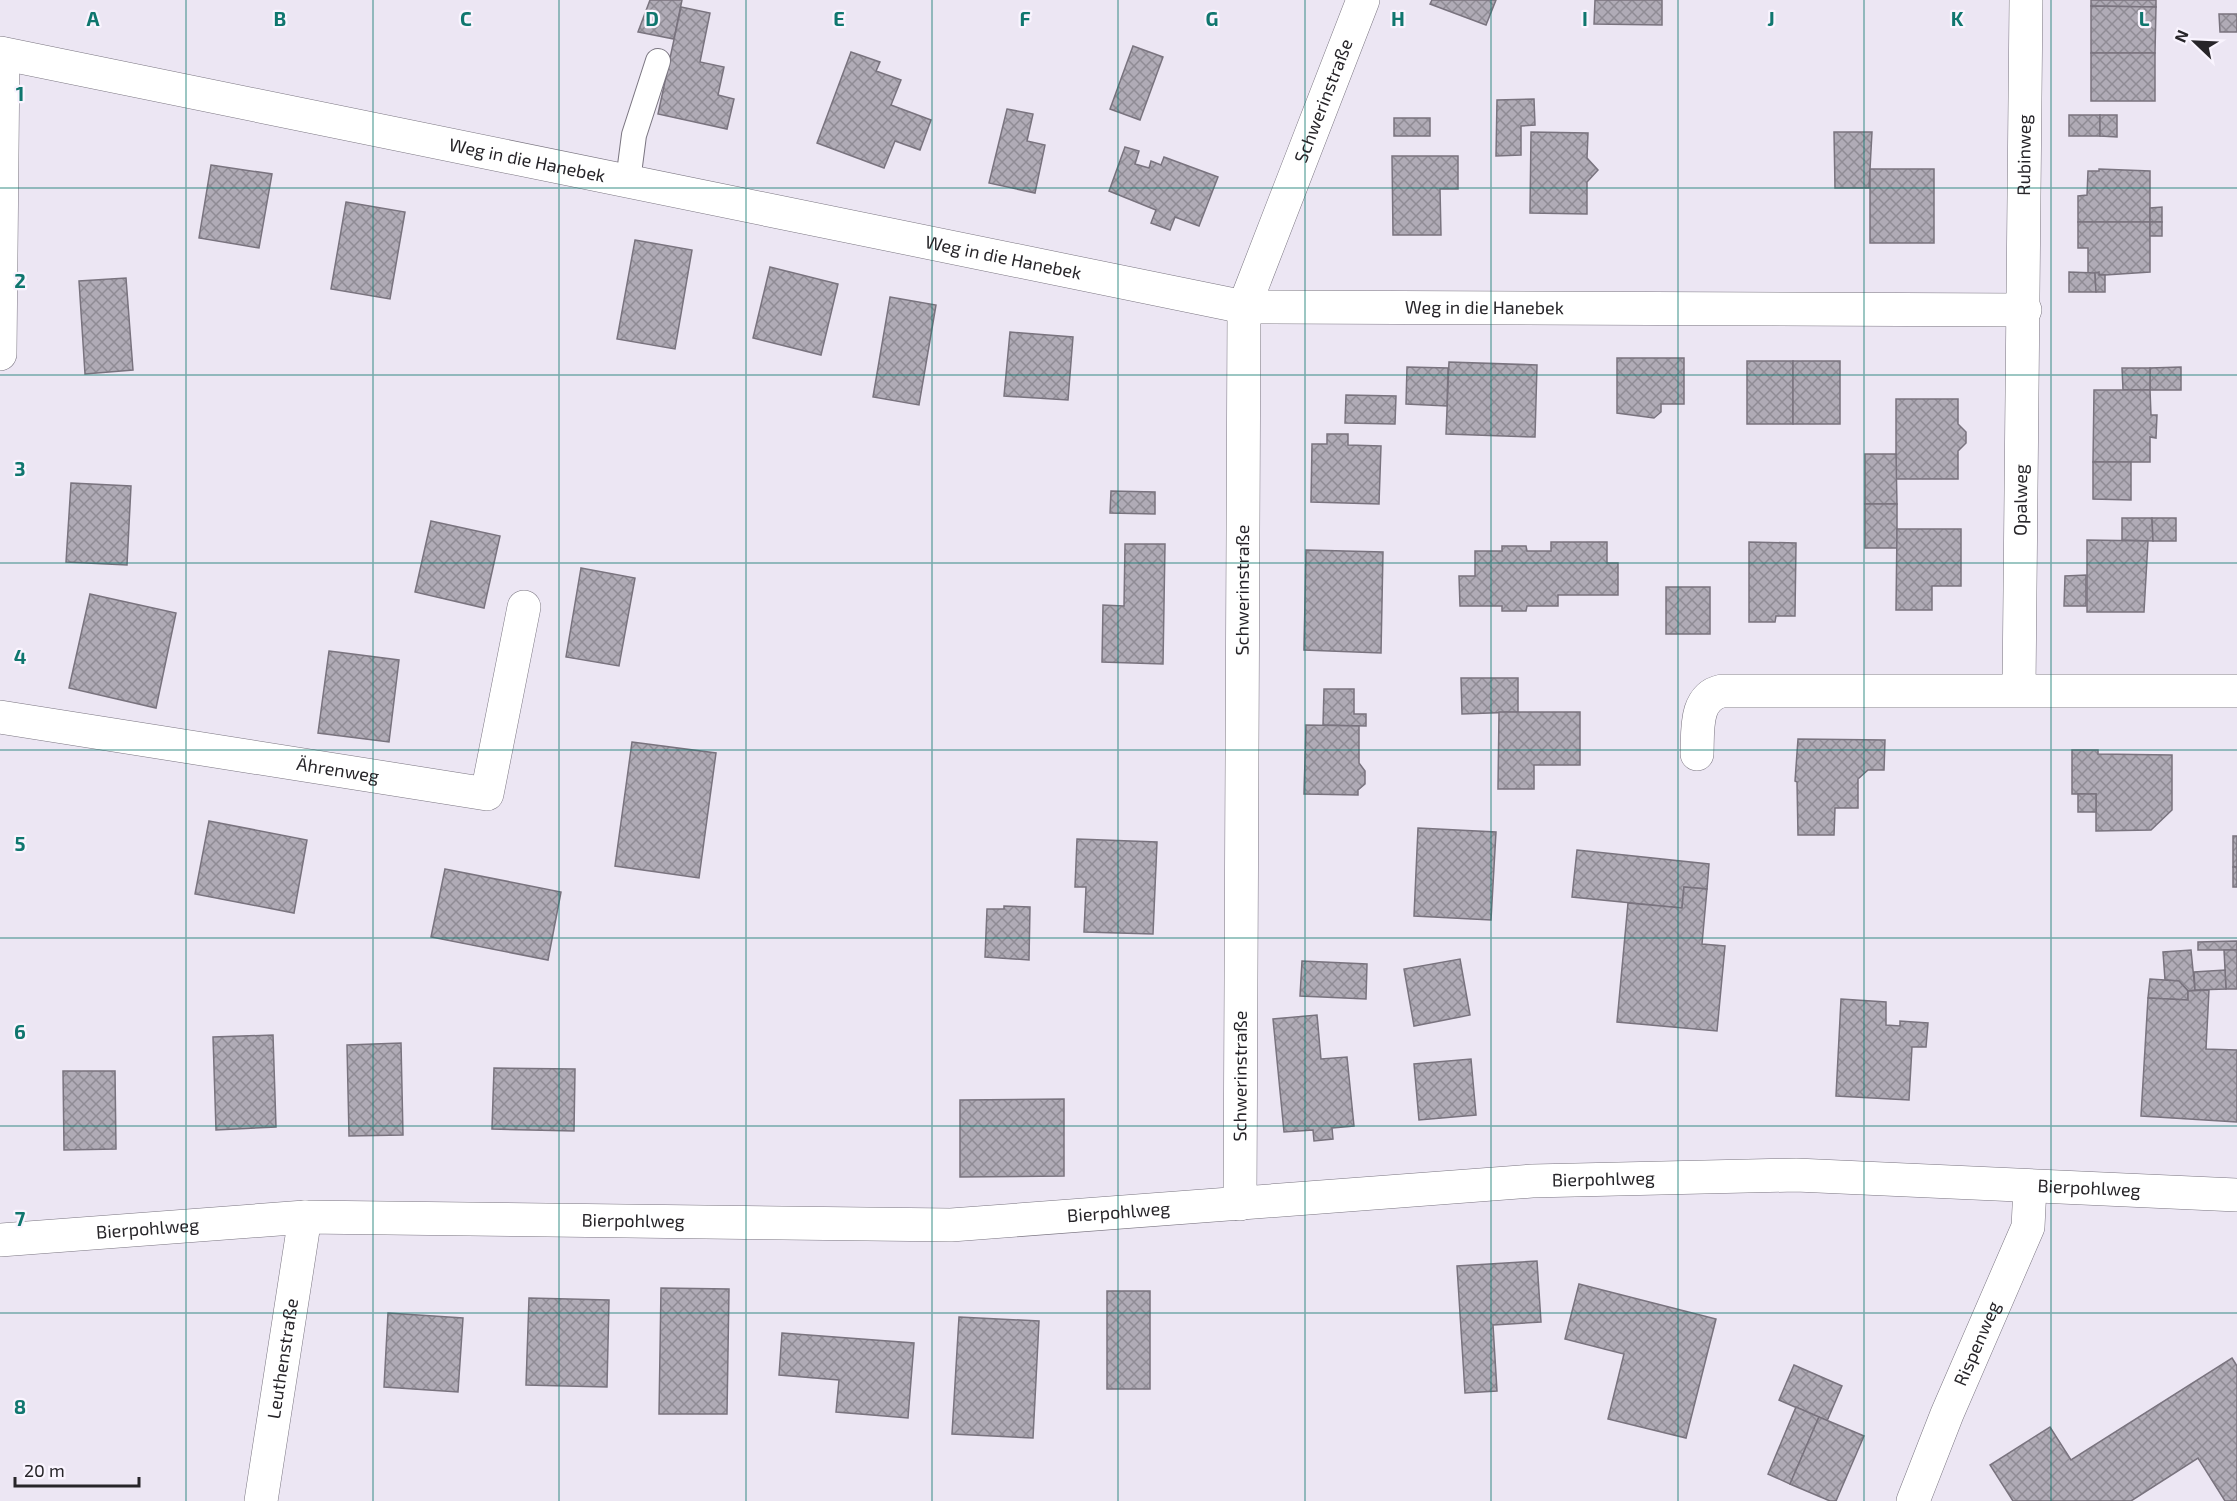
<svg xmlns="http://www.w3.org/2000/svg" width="2237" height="1501" font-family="'Exo 2',sans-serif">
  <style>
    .building { fill: url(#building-cross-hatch); stroke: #79737e; stroke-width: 1.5 }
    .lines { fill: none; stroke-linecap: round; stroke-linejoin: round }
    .service-casing { stroke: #7a7580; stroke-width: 26 }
    .minor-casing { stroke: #7a7580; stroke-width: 34 }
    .service { stroke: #fff; stroke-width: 24 }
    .minor { stroke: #fff; stroke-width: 33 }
    .grid { fill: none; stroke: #0f766e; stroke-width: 1.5; stroke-opacity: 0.55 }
    .labels { text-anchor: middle; stroke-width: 4.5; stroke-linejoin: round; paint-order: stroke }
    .street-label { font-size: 18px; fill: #272529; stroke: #f9f4fe }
    .grid-label { font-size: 20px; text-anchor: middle; font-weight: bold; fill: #0f766e; stroke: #f9f4fe; stroke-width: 4.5; stroke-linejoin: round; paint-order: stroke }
  </style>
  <defs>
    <pattern id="building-cross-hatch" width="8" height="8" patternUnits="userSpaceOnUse" patternTransform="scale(1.5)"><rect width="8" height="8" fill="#b0abb6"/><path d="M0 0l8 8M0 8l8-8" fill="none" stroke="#8f8b94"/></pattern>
  </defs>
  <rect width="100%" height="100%" fill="#ece6f3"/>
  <g class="building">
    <path d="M 650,0 L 682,0 L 674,39 L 638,32 Z"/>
    <path d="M 1432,0 L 1496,0 L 1486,25 L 1430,4 Z"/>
    <path d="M 1595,0 L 1662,0 L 1662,25 L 1594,24 Z"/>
    <path d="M 2091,0 L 2156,0 L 2156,7 L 2091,6 Z"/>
    <path d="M 2091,6 L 2156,7 L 2155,53 L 2091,53 Z"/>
    <path d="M 681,7 L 710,13 L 700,62 L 724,67 L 718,95 L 734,99 L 727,129 L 658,114 Z"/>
    <path d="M 2219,14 L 2237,14 L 2237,32 L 2220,32 Z"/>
    <path d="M 1133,46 L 1163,57 L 1140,120 L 1110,109 Z"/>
    <path d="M 851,52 L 880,62 L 876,71 L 901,80 L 891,105 L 931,120 L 920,150 L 895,141 L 884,168 L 817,143 Z"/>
    <rect x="2091" y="53" width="64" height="48"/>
    <path d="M 1534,99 L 1535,125 L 1521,126 L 1521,155 L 1496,156 L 1497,100 Z"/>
    <path d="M 1007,109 L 1033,114 L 1027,141 L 1045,145 L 1035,193 L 989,183 Z"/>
    <rect x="2069" y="115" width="31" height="21"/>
    <path d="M 2100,115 L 2117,115 L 2117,137 L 2100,136 Z"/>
    <rect x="1394" y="118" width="36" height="18"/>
    <path d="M 1531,132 L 1588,133 L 1587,158 L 1598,170 L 1587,182 L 1587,214 L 1530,213 Z"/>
    <path d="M 1834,132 L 1872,132 L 1869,188 L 1835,188 Z"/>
    <path d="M 1125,147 L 1139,151 L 1135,164 L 1149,168 L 1151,161 L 1161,165 L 1164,157 L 1218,177 L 1199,226 L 1175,217 L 1170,230 L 1151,223 L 1156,210 L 1109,191 Z"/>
    <path d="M 1392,156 L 1458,156 L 1458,189 L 1440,189 L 1441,235 L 1393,235 Z"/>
    <path d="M 211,165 L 272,174 L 259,248 L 199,238 Z"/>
    <rect x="1870" y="169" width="64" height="74"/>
    <path d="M 2099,169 L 2150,171 L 2150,222 L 2078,222 L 2078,196 L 2087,195 L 2088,171 L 2099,171 Z"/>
    <path d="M 346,202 L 405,212 L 390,299 L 331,289 Z"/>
    <path d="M 2162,207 L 2162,222 L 2150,222 L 2150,208 Z"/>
    <path d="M 2078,222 L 2150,222 L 2150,272 L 2105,275 L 2088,273 L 2088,248 L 2078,248 Z"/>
    <rect x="2150" y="222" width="12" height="14"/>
    <path d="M 635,240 L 692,250 L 675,349 L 617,339 Z"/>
    <path d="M 770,267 L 838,284 L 821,355 L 753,338 Z"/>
    <path d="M 2069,272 L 2095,273 L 2096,292 L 2069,292 Z"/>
    <path d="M 2099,272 L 2099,275 L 2105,275 L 2105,292 L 2096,292 L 2095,273 Z"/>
    <path d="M 126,278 L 133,370 L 85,374 L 79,281 Z"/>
    <path d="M 890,297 L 936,305 L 919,405 L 873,397 Z"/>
    <path d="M 1010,332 L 1073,337 L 1068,400 L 1004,396 Z"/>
    <path d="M 1617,358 L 1684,358 L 1684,404 L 1661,404 L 1661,412 L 1654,418 L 1617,413 Z"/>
    <rect x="1747" y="361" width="46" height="63"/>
    <rect x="1793" y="361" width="47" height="63"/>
    <path d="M 1449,362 L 1537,365 L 1535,437 L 1446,434 Z"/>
    <path d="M 1407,367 L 1448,368 L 1447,406 L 1406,404 Z"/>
    <path d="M 2181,367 L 2181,390 L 2150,390 L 2150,368 Z"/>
    <path d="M 2122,368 L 2150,368 L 2150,390 L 2123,390 Z"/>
    <path d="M 2094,390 L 2150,390 L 2151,415 L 2157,415 L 2156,438 L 2150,437 L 2150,462 L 2093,462 Z"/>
    <path d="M 1346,395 L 1396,396 L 1395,424 L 1345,423 Z"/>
    <path d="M 1896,399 L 1958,399 L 1958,424 L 1966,432 L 1966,443 L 1958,451 L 1958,479 L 1896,479 Z"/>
    <path d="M 1327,434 L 1348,434 L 1348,445 L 1381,446 L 1379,504 L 1311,502 L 1312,444 L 1327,444 Z"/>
    <path d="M 1865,454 L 1896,454 L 1897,504 L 1865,504 Z"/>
    <path d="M 2093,462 L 2131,462 L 2131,500 L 2093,499 Z"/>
    <path d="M 71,483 L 131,486 L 127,565 L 66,562 Z"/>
    <path d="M 1111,491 L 1155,492 L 1155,514 L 1110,513 Z"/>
    <rect x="1865" y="504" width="32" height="44"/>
    <path d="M 2122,518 L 2152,518 L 2153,541 L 2122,540 Z"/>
    <path d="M 2152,518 L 2176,518 L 2176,541 L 2153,541 Z"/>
    <path d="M 431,521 L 500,536 L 484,608 L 415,592 Z"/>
    <path d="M 1897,529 L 1961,529 L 1961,586 L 1932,586 L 1932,610 L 1896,610 Z"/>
    <path d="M 2087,540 L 2148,541 L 2144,612 L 2087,612 Z"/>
    <path d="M 1551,542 L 1607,542 L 1607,563 L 1618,563 L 1618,595 L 1558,595 L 1558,606 L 1527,606 L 1526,611 L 1502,611 L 1502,606 L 1460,606 L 1459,576 L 1475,576 L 1475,551 L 1502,551 L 1502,546 L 1526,546 L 1527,551 L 1551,551 Z"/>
    <path d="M 1749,542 L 1796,543 L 1795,616 L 1776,616 L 1775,622 L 1749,622 Z"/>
    <path d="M 1125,544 L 1165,544 L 1163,664 L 1102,662 L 1103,605 L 1124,606 Z"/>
    <path d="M 1306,550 L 1383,552 L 1381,653 L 1304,650 Z"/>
    <path d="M 581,568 L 635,578 L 619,666 L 566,657 Z"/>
    <path d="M 2086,575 L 2086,606 L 2064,606 L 2065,576 Z"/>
    <rect x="1666" y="587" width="44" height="47"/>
    <path d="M 90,594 L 176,613 L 156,708 L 69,688 Z"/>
    <path d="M 329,651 L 399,660 L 389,742 L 318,733 Z"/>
    <path d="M 1461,678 L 1518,678 L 1518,712 L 1462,714 Z"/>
    <path d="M 1324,689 L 1354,689 L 1354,714 L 1366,714 L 1366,726 L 1323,725 Z"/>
    <path d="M 1499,712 L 1580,712 L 1580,765 L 1534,765 L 1534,789 L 1498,789 Z"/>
    <path d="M 1306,725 L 1359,726 L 1359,763 L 1365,771 L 1365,784 L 1358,790 L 1358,795 L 1304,794 Z"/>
    <path d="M 1798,739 L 1885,740 L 1884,770 L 1868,770 L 1858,779 L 1858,808 L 1835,808 L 1834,835 L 1798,835 L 1797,782 L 1795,781 Z"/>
    <path d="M 632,742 L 716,753 L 699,878 L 615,866 Z"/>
    <path d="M 2072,750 L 2098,750 L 2098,754 L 2172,755 L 2172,810 L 2151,830 L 2096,831 L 2096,794 L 2072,794 Z"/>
    <rect x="2078" y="794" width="18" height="18"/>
    <path d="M 209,821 L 307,840 L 294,913 L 195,894 Z"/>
    <path d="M 1418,828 L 1496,832 L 1491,920 L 1414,916 Z"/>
    <rect x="2233" y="836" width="4" height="31"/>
    <path d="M 1077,839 L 1157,842 L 1153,934 L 1084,932 L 1086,887 L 1075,887 Z"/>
    <path d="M 1577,850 L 1709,864 L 1707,889 L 1684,887 L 1682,908 L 1572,897 Z"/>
    <rect x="2233" y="867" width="4" height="20"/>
    <path d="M 445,869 L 561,892 L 548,960 L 431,937 Z"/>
    <path d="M 1684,887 L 1707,889 L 1702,944 L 1725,946 L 1717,1031 L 1617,1022 L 1628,903 L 1682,908 Z"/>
    <path d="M 1004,906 L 1030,907 L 1029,960 L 985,957 L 987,909 L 1004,909 Z"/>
    <path d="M 2237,941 L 2237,950 L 2198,950 L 2198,942 Z"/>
    <path d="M 2191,950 L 2195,990 L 2188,991 L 2179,981 L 2165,980 L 2163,952 Z"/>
    <path d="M 2224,950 L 2237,950 L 2237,989 L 2226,989 Z"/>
    <path d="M 1460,959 L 1470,1015 L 1414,1026 L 1404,969 Z"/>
    <path d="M 1302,961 L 1367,964 L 1366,999 L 1300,996 Z"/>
    <path d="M 2225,970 L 2226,989 L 2195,990 L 2194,972 Z"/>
    <path d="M 2150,979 L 2179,981 L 2188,991 L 2188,1000 L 2148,998 Z"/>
    <path d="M 2209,990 L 2206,1049 L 2237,1050 L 2237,1122 L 2141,1116 L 2148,998 L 2188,1000 L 2188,991 Z"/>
    <path d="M 1841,999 L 1886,1002 L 1886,1025 L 1900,1026 L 1900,1021 L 1928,1023 L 1926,1047 L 1912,1047 L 1909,1100 L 1836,1096 Z"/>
    <path d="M 1317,1015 L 1321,1059 L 1347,1057 L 1354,1126 L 1332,1128 L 1333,1139 L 1314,1141 L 1313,1130 L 1284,1132 L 1273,1019 Z"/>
    <path d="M 273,1035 L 276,1127 L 216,1130 L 213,1037 Z"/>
    <path d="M 401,1043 L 403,1135 L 349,1136 L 347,1045 Z"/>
    <path d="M 1471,1059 L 1476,1115 L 1419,1120 L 1414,1064 Z"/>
    <path d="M 494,1068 L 575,1069 L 574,1131 L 492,1129 Z"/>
    <path d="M 63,1071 L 115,1071 L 116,1149 L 64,1150 Z"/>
    <path d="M 1064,1099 L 1064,1176 L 960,1177 L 960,1100 Z"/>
    <path d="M 1537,1261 L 1541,1322 L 1493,1325 L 1497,1391 L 1465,1393 L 1457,1266 Z"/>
    <path d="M 1579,1284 L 1716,1319 L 1686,1438 L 1608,1419 L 1624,1354 L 1565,1339 Z"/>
    <path d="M 661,1288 L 729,1289 L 727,1414 L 659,1414 Z"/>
    <rect x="1107" y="1291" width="43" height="98"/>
    <path d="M 529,1298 L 609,1300 L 607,1387 L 526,1385 Z"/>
    <path d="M 388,1313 L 463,1318 L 458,1392 L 384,1387 Z"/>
    <path d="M 959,1317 L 1039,1321 L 1033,1438 L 952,1434 Z"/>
    <path d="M 782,1333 L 914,1343 L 908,1418 L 836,1412 L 839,1380 L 779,1375 Z"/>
    <path d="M 2232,1358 L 2237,1366 L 2237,1501 L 2225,1501 L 2198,1458 L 2131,1501 L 2013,1501 L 1990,1465 L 2050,1427 L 2071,1460 Z"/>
    <path d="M 1794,1365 L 1842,1386 L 1827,1421 L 1779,1400 Z"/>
    <path d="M 1796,1407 L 1819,1417 L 1790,1484 L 1768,1474 Z"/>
    <path d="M 1819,1417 L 1864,1436 L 1836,1501 L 1830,1501 L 1790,1484 Z"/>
  </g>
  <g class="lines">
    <g class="service-casing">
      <path id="service" d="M 628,181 L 634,135 L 658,61"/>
    </g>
    <g class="minor-casing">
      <g id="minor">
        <path id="s1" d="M 0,53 L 1244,307 L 2025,310"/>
        <path d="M 0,354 L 3,54"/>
        <path id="s2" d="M 2019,689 L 2026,0"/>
        <path id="s3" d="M 0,717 L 487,794 L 524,607"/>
        <path d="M 1697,754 C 1698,731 1694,697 1722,691 L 2237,691"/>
        <path id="s4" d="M 1240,1204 L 1244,307 L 1363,0"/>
        <path id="s5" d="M 0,1240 L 305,1217 L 951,1225 L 1532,1181 L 1796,1175 L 2237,1195"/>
        <path id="s6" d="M 261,1501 L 305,1217"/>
        <path id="s7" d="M 1913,1501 L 1947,1414 L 2028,1227 L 2030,1187"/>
      </g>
    </g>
    <use href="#service" class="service"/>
    <use href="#minor" class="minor"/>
  </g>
  <path class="grid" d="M 186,0 L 186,1501M 373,0 L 373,1501M 559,0 L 559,1501M 746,0 L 746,1501M 932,0 L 932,1501M 1118,0 L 1118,1501M 1305,0 L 1305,1501M 1491,0 L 1491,1501M 1678,0 L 1678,1501M 1864,0 L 1864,1501M 2051,0 L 2051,1501M 0,188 L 2237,188M 0,375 L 2237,375M 0,563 L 2237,563M 0,750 L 2237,750M 0,938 L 2237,938M 0,1126 L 2237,1126M 0,1313 L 2237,1313"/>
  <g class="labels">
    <g class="street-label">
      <text dy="6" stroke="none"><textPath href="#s4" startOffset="1118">Schwerinstraße</textPath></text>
      <text dy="6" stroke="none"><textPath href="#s2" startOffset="534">Rubinweg</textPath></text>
      <text dy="6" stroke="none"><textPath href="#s1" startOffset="538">Weg in die Hanebek</textPath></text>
      <text dy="6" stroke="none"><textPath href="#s1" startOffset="1024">Weg in die Hanebek</textPath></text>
      <text dy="6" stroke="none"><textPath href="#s1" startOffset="1510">Weg in die Hanebek</textPath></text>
      <text dy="6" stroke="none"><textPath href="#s2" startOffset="189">Opalweg</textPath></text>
      <text dy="6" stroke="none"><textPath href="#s4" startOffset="614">Schwerinstraße</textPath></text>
      <text dy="6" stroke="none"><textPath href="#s3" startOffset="342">Ährenweg</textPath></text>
      <text dy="6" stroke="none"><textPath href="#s4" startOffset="128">Schwerinstraße</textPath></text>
      <text dy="6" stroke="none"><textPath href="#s5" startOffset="1606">Bierpohlweg</textPath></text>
      <text dy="6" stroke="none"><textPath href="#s5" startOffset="2092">Bierpohlweg</textPath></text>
      <text dy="6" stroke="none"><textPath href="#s5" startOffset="1120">Bierpohlweg</textPath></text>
      <text dy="6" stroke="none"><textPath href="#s5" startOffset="634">Bierpohlweg</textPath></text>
      <text dy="6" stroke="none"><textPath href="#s5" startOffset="148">Bierpohlweg</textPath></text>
      <text dy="6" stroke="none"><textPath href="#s7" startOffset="170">Rispenweg</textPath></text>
      <text dy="6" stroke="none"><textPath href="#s6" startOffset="144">Leuthenstraße</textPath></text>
    </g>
  </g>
  <g class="grid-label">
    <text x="93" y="26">A</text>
    <text x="280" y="26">B</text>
    <text x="466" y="26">C</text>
    <text x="652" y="26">D</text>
    <text x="839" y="26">E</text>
    <text x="1025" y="26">F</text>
    <text x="1212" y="26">G</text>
    <text x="1398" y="26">H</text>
    <text x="1585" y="26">I</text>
    <text x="1771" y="26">J</text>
    <text x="1957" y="26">K</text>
    <text x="2144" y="26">L</text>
    <text x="20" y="101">1</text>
    <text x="20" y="288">2</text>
    <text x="20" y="476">3</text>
    <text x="20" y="664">4</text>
    <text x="20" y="851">5</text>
    <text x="20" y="1039">6</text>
    <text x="20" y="1226">7</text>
    <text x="20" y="1414">8</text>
  </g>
  <g transform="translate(2195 42) rotate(293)" stroke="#f9f4fe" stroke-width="4.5" paint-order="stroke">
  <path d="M0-4.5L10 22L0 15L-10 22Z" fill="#272529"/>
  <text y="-9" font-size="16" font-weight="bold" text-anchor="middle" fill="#272529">N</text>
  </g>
  <path d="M15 1477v9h124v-9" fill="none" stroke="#272529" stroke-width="3"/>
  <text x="24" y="1477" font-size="18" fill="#272529" stroke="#f9f4fe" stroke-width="4.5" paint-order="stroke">20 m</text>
</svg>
